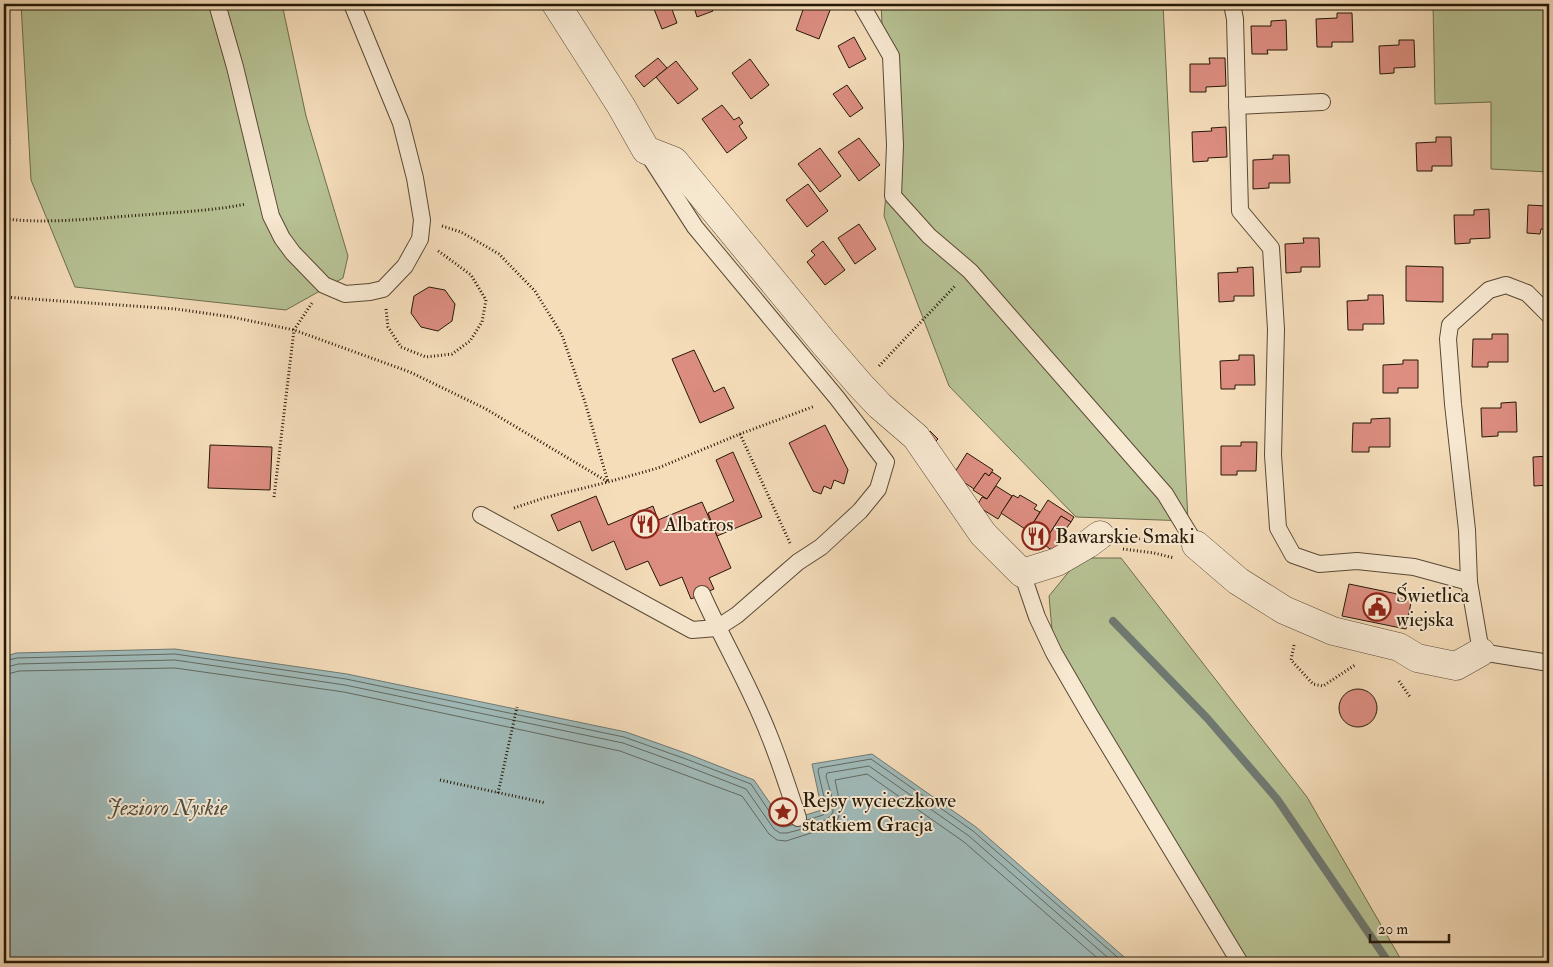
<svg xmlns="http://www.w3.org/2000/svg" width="1553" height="967" font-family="'IM FELL Double Pica',serif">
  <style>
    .green { fill: #b7c294; stroke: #6e6d4e }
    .water { fill: #a0bab9; stroke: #6f7972 }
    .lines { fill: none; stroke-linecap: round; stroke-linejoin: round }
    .shore { stroke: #626960; stroke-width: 1 }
    .stream { stroke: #6f7972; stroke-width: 8 }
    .building { fill: #dd8e81; stroke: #251807 }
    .lane-casing { stroke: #594934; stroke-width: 18 }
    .street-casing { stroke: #594934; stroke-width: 29 }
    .path { stroke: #251807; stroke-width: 3; stroke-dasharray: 1 2.5; stroke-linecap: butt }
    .lane { stroke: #f8e9d2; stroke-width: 16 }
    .street { stroke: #f8e9d2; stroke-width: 28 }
    .labels { text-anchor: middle; stroke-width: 4; stroke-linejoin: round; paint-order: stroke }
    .poi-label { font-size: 21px; fill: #251807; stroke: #f8e9d2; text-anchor: start }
    .water-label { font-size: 22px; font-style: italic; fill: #505145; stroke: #f8e9d2 }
  </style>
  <rect width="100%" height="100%" fill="#f5ddba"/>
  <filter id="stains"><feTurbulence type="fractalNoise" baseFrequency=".004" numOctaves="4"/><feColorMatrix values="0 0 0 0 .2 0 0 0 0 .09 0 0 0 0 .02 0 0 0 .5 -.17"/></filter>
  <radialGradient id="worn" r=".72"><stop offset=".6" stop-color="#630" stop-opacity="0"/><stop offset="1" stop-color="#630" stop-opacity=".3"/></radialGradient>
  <g class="green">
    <path d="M 21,4 L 282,4 L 306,116 L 348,256 L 343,278 L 286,310 L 75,287 L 31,180 Z"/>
    <path d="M 881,4 L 1163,4 L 1188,521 L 1076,517 L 949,386 L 884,216 L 889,160 Z"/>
    <path d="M 1433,4 L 1549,4 L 1549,172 L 1491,169 L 1491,102 L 1435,104 Z"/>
    <path d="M 1080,558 L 1121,558 L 1307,797 L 1403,963 L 1240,963 L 1054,653 L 1049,596 Z"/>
  </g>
  <path class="water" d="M 175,649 L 347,674 L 626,732 L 688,754 L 754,780 L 783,822 L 822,810 L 812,764 L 872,754 L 976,827 L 1131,963 L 4,963 L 4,657 L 16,653 Z"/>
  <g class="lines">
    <g class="shore">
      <path d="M 4,661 L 17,658 L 175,654 L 346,679 L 624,737 L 686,759 L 751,784 L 779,826 L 784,827 L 792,825"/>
      <path d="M 4,668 L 18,664 L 175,660 L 345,685 L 623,743 L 684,765 L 746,789 L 774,829 L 780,833 L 787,833 C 798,830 831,823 833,811 C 835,803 828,785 826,776 L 827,773 L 869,766 L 969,836 L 1114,963"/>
      <path d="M 4,675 L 19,671 L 175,668 L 344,692 L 620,751 L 742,796 L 769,834 L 777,840 L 786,841 L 827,828 L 833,825 L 838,819 L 841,809 L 835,780 L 867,774 L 964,842 L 1103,963"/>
      <path d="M 807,820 L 823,815 L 827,810 L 818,771 L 819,768 L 871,759 L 973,831 L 1124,963"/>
    </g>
    <path class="stream" d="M 1113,621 L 1207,718 L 1277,799 L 1389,963"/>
  </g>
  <g class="building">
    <path d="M 652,4 L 670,4 L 677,23 L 662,29 Z"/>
    <path d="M 693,4 L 711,4 L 713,11 L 697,17 Z"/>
    <path d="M 805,4 L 832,5 L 819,39 L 796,30 Z"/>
    <path d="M 1337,13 L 1352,13 L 1353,42 L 1332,42 L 1332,47 L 1317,47 L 1316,19 L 1337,18 Z"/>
    <path d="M 1286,20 L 1287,50 L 1267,50 L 1268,54 L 1252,54 L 1251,26 L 1271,26 L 1271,21 Z"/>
    <path d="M 854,37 L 866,59 L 849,68 L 838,46 Z"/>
    <path d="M 1399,40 L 1414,40 L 1415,67 L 1394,68 L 1394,73 L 1380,74 L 1379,46 L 1399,45 Z"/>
    <path d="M 658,58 L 667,68 L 644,87 L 635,76 Z"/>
    <path d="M 1209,58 L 1225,58 L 1226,86 L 1206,87 L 1206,92 L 1190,92 L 1190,64 L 1210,64 Z"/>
    <path d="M 750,59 L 769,85 L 751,99 L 732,73 Z"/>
    <path d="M 676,61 L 698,89 L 678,104 L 656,77 Z"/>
    <path d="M 847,85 L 863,108 L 850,117 L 833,94 Z"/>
    <path d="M 722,105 L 734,120 L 739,117 L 743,123 L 739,126 L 747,138 L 727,153 L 702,119 Z"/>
    <path d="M 1226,127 L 1227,157 L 1208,158 L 1208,161 L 1193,162 L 1192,132 L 1212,131 L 1211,128 Z"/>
    <path d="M 1436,137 L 1451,137 L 1452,166 L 1432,166 L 1432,171 L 1417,171 L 1416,143 L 1436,142 Z"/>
    <path d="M 859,138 L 880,165 L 859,181 L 838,152 Z"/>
    <path d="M 820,148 L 841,176 L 820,192 L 798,164 Z"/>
    <path d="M 1273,155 L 1289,155 L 1290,183 L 1269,183 L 1269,188 L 1253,189 L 1253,160 L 1273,159 Z"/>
    <path d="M 808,184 L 828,211 L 807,227 L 786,200 Z"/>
    <path d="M 1547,201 L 1549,201 L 1549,229 L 1541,229 L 1540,234 L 1527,233 L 1528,205 L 1547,206 Z"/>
    <path d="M 1489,209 L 1490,238 L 1470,239 L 1470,243 L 1455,244 L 1454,215 L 1474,215 L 1474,210 Z"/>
    <path d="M 859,224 L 876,249 L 855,264 L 838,238 Z"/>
    <path d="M 1303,238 L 1319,238 L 1320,267 L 1301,267 L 1301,272 L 1286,273 L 1285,244 L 1304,243 Z"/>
    <path d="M 823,241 L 845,270 L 825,285 L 807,262 L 815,255 L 811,251 Z"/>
    <path d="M 1406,266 L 1443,267 L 1443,302 L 1406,301 Z"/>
    <path d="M 1253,267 L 1254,296 L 1234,296 L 1234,301 L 1219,302 L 1218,273 L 1238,272 L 1237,268 Z"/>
    <path d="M 429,287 L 445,290 L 455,304 L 452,321 L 438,331 L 421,327 L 411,313 L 414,296 Z"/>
    <path d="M 1368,295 L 1383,295 L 1384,324 L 1363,324 L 1363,330 L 1348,330 L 1347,301 L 1368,300 Z"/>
    <path d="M 1492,334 L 1508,334 L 1508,362 L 1488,362 L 1488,367 L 1472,367 L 1473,339 L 1492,339 Z"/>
    <path d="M 694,350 L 714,392 L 724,387 L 734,408 L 700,423 L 672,359 Z"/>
    <path d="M 1239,355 L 1254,355 L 1255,385 L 1235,385 L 1235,389 L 1221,389 L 1220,361 L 1239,360 Z"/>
    <path d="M 1403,360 L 1418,360 L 1418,388 L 1398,388 L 1398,393 L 1383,393 L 1383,365 L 1403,364 Z"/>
    <path d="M 1516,402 L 1517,432 L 1498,432 L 1498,436 L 1482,437 L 1481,408 L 1501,408 L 1501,403 Z"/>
    <path d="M 1390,418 L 1390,447 L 1369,447 L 1369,452 L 1352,452 L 1353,423 L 1371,423 L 1371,419 Z"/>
    <path d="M 825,425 L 848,470 L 844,484 L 834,480 L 831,489 L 824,486 L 821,494 L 813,491 L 789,443 Z"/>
    <path d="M 930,431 L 938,439 L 934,443 L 926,435 Z"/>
    <path d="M 1241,442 L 1257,442 L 1256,471 L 1237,471 L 1237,475 L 1221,475 L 1221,446 L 1241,446 Z"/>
    <path d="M 210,445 L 272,447 L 270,490 L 208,488 Z"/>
    <path d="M 733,452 L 762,517 L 717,536 L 708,513 L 734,501 L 716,460 Z"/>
    <path d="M 967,453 L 993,470 L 989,476 L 985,473 L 974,489 L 953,475 Z"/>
    <path d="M 1549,456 L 1549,485 L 1534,486 L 1533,457 Z"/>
    <path d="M 992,472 L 1001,478 L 987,499 L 973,490 L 985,473 L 989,476 Z"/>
    <path d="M 996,486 L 1012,496 L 998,519 L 977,506 L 982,497 L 987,499 Z"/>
    <path d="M 1013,495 L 1018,498 L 1020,495 L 1037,505 L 1034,509 L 1040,512 L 1028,531 L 1001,513 Z"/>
    <path d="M 596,496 L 608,525 L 653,506 L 658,520 L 702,502 L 731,568 L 709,578 L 714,589 L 691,599 L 682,577 L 660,586 L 648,561 L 626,570 L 614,541 L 592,551 L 580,521 L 558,531 L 551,515 Z"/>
    <path d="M 1048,500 L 1074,517 L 1071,522 L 1061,516 L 1039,550 L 1023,539 Z"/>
    <path d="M 1061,516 L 1071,522 L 1063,533 L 1068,536 L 1056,553 L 1043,544 Z"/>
    <path d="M 1349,584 L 1412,597 L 1406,629 L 1342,616 Z"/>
    <circle cx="1358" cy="708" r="19"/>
  </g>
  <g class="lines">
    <g class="lane-casing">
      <g id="lane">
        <path d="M 217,4 L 235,67 L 271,216 L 282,238 L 293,253 L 324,285 L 345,294 L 370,292 L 383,289 L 405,266 L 420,239 L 422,220 L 415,178 L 401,123 L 352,4"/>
        <path d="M 861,4 L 891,56 L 895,145 L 893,196 L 929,236 L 970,271 L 1165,494 L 1196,545"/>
        <path d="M 1232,4 L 1235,19 L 1240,211 L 1271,248 L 1276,329 L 1273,455 L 1278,528 L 1293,555 L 1319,564 L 1357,561 L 1414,567 L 1469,582"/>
        <path d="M 1237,106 L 1322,102"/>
        <path d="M 1549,315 L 1527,293 L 1506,285 L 1489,290 L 1450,325 L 1448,339 L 1453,404 L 1467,530 L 1469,582 L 1481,652 L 1549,663"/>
        <path d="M 481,515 L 692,630 L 717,628 L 737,615 L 798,562 L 821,547 L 860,511 L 878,489 L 886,462 L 837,398 L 695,227 L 646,151"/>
        <path d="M 1022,573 L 1037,617 L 1054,653 L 1090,715 L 1240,963"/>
        <path d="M 702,594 C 723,641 750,686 769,735 C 780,762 789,790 798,818"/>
      </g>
    </g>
    <g class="street-casing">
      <g id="street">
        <path d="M 556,4 L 621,106 L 646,150 L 674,161 L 823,342 L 861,386 L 880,406 L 916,437 L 983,534 L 1022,573 L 1057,562 L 1088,544 L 1100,535"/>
        <path d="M 1196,545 L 1238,581 L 1284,610 L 1333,631 L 1399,647 L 1417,658 L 1456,666 L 1481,652"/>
      </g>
    </g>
    <g class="path">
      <path d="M 4,24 L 9,144 L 5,219 C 51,224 97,218 143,215 C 177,212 212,211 246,204"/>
      <path d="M 442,226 L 461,232 L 499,254 L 535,291 L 562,335 L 585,402 L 608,482"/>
      <path d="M 4,297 L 176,309 L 232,317 L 294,330 L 410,372 L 486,409 L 608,482"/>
      <path d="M 386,309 L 388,327 L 401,347 L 426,357 L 452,354 L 470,341 L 482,322 L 486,300 L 471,275 L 437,250"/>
      <path d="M 879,366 L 955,286"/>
      <path d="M 740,434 L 790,543"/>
      <path d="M 274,497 L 294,330 L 312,303"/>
      <path d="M 514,508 L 544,498 L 608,482 L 658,468 L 740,434 L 815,406"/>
      <path d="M 1125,537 L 1169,542"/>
      <path d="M 1123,549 L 1154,553 L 1174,558"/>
      <path d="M 1294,645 L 1291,660 L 1313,684 L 1323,686 L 1355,665"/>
      <path d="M 1399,681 L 1410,697"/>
      <path d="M 440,780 L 546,803"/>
      <path d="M 498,793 L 517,707"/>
    </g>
    <use href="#lane" class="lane"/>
    <use href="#street" class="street"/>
  </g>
  <defs>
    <g id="restaurant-ring" transform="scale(1.4375)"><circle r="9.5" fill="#f8e9d2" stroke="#8f2418" stroke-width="1.5"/><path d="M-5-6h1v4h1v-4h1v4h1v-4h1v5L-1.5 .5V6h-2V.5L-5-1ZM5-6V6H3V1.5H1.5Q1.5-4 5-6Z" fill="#8f2418"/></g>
    <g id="civic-ring" transform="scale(1.4375)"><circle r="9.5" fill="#f8e9d2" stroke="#8f2418" stroke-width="1.5"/><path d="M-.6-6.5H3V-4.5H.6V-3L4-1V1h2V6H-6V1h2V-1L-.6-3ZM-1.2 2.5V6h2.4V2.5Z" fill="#8f2418"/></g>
    <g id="sight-ring" transform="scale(1.4375)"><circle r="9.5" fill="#f8e9d2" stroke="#8f2418" stroke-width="1.5"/><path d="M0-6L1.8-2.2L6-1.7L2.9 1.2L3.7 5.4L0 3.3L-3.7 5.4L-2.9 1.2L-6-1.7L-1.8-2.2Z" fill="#8f2418"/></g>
  </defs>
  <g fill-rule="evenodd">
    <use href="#restaurant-ring" x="645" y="524"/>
    <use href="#restaurant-ring" x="1036" y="536"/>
    <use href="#civic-ring" x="1377" y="607"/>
    <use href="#sight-ring" x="783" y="812"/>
  </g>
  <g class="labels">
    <g class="poi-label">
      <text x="664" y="531">Albatros</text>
      <text x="1055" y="543">Bawarskie Smaki</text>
      <text x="1396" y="602">Świetlica<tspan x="1396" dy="24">wiejska</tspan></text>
      <text x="802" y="807">Rejsy wycieczkowe<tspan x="802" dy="24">statkiem Gracja</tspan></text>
    </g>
    <g class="water-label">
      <text x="167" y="815">Jezioro Nyskie</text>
    </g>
  </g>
  <rect width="1553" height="967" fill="none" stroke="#f5ddba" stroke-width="20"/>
  <rect x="5" y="5" width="1543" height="957" fill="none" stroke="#251807" stroke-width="2.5"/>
  <rect x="10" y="10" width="1533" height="947" fill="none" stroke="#251807"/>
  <path d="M1370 934v8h79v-8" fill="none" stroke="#251807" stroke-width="2.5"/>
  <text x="1378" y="934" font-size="15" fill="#251807" stroke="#f8e9d2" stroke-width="4" paint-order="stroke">20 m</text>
  <rect width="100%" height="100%" filter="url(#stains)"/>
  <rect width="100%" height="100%" fill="url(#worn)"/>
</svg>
